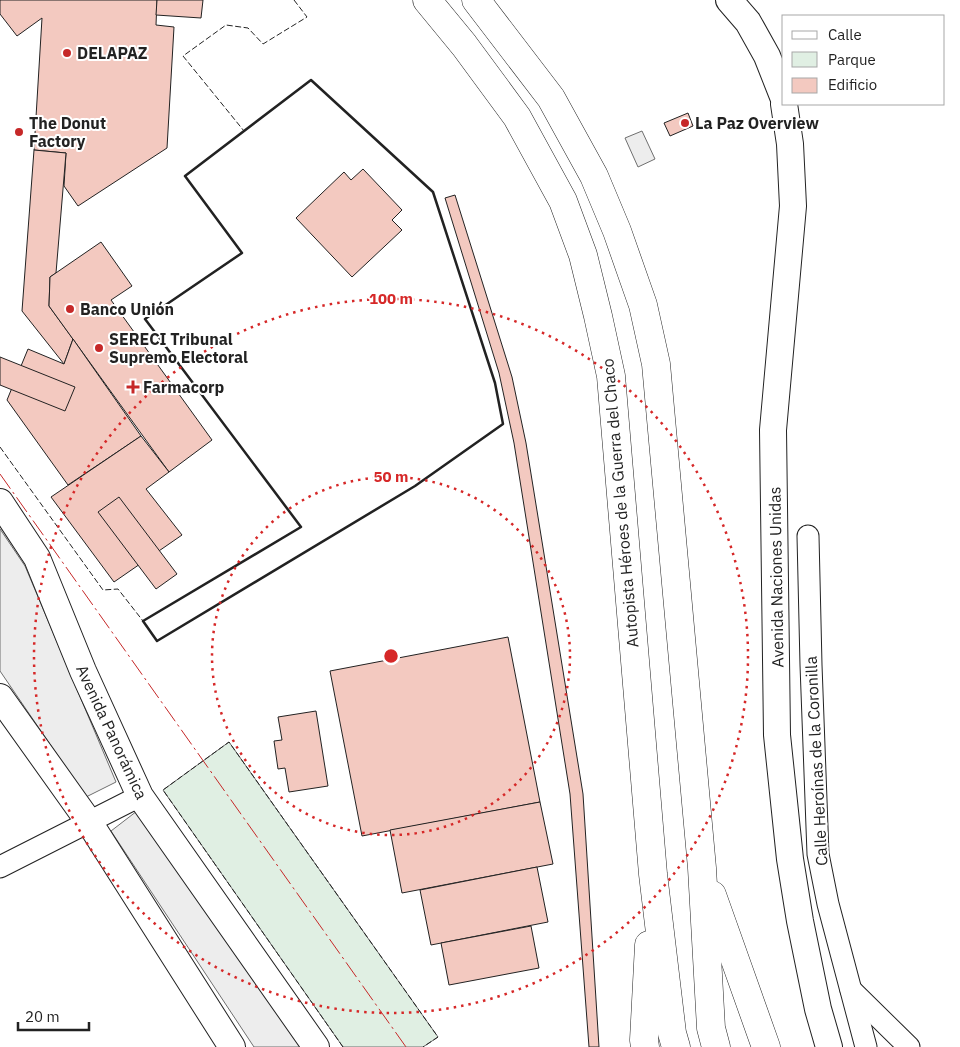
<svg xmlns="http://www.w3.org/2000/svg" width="960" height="1047" font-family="'IBM Plex Sans',sans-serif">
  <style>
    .green { fill: #e0efe3; stroke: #6f6f6f }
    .parking { fill: #ededed; stroke: #6f6f6f }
    .building { fill: #f3c9c0; stroke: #222 }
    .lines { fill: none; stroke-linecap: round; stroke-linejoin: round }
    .minor-casing { stroke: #222; stroke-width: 23 }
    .tertiary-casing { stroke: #222; stroke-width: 28 }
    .motorway-casing { stroke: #222; stroke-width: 29 }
    .minor { stroke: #fff; stroke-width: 21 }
    .tertiary { stroke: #fff; stroke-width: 26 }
    .motorway { stroke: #fff; stroke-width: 28 }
    .fence { stroke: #222; stroke-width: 1; stroke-dasharray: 6 2.5; stroke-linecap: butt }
    .wall { stroke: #222; stroke-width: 2.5 }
    .power { stroke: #c62828; stroke-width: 1; stroke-dasharray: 18 4 2.5 4; stroke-linecap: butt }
    .ring { fill: none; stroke: #d62828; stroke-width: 2.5; stroke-dasharray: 2.5 5 }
    .poi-dot { fill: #c62828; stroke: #fff; stroke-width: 2 }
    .labels { text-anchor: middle; stroke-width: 4; stroke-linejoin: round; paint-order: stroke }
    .poi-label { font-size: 16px; font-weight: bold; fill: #222; stroke: #fff; text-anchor: start }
    .street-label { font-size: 16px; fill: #222; stroke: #fff }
    .centre { fill: #d62828; stroke: #fff; stroke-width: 2.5 }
    .ring-label { font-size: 15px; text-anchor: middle; font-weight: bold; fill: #d62828; stroke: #fff; stroke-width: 4; stroke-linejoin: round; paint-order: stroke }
  </style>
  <rect width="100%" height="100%" fill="#fff"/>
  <path class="green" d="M 229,742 L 438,1037 L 423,1047 L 343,1047 L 163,790 Z"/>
  <g class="parking">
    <path d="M 642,131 L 655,159 L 638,167 L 625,138 Z"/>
    <path d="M 0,529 L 25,566 L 116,782 L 86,797 L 0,671 Z"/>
    <path d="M 137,811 L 301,1047 L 254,1047 L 111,831 Z"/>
  </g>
  <g class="building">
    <path d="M 0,0 L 157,0 L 156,25 L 174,27 L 167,148 L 78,206 L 64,186 L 66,153 L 34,150 L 42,18 L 17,36 L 0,14 Z"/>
    <path d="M 157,0 L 203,0 L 201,18 L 156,15 Z"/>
    <path d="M 688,113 L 693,126 L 670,136 L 664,123 Z"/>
    <path d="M 34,150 L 66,153 L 56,273 L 50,277 L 49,306 L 73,339 L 64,364 L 22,311 Z"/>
    <path d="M 363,169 L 402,210 L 392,220 L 402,230 L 352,277 L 296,218 L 344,172 L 351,180 Z"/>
    <path d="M 455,195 L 512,377 L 526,443 L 583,794 L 599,1047 L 589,1047 L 570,794 L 514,443 L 499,373 L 445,198 Z"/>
    <path d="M 101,242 L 132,286 L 111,300 L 212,440 L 169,472 L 49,306 L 50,277 Z"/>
    <path d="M 73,339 L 141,436 L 68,485 L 7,400 L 28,349 L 64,364 Z"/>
    <path d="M 0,357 L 75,387 L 65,411 L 0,385 Z"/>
    <path d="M 141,436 L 169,472 L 146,489 L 182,535 L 114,582 L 51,497 Z"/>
    <path d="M 119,497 L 177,574 L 156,589 L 98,512 Z"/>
    <path d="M 508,637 L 540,802 L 362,836 L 330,671 Z"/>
    <path d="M 316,711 L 328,786 L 289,792 L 285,768 L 278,769 L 274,741 L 282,740 L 278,717 Z"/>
    <path d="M 540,802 L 553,864 L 402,893 L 390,830 Z"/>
    <path d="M 537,867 L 548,922 L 431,945 L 420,890 Z"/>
    <path d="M 531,926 L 539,968 L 449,985 L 441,943 Z"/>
  </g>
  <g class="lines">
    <g class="minor-casing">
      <g id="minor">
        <path d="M 808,536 L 811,665 L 818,854 L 828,904 L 866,1047"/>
        <path d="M 0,867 L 140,796"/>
        <path d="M 851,990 L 909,1047"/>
      </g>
    </g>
    <g class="tertiary-casing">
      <g id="tertiary">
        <path d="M 729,0 L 748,22 L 767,56 L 784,99"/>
        <path d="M 784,104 L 790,144 L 793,206 L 773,430 L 777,735 L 790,859 L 800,921 L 818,1009 L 829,1047"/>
        <path d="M 0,502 L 37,558 L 83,671 L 140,796 L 316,1047"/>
        <path d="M 0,697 L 89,822 L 232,1047"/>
      </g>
    </g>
    <g class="motorway-casing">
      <g id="motorway">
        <path d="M 427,0 L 464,45 L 517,117 L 563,201 L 583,255 L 598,316 L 611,376 L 653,874 L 672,1033 L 676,1047"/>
        <path d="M 476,0 L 551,98 L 594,176 L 617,231 L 643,305 L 656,364 L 702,868 L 711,1028 L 716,1047"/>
        <path d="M 712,895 L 766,1047"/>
        <path d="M 645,1047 L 644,1040 L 649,945"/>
      </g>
    </g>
    <use href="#minor" class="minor"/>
    <use href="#tertiary" class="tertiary"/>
    <use href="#motorway" class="motorway"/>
    <g class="fence">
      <path d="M 0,447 L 103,590 L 118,589 L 143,621 L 301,527 L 145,319 L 242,253 L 185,176 L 244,131 L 183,56 L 226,25 L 248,28 L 263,44 L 307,17 L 294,0"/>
      <path d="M 343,1047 L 163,790 L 229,742 L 438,1037 L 423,1047"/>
    </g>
    <path class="wall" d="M 311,80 L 433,192 L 495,383 L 503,424 L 415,486 L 157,641 L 143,621 L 301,527 L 145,319 L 242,253 L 185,176 Z"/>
    <path class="power" d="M 0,474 L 406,1047"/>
  </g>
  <g class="ring">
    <circle cx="391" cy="656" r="179"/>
    <circle cx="391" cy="656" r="357"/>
  </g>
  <g class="poi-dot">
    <circle cx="67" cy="53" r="5"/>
    <circle cx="685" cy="123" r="5"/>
    <circle cx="19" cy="132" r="5"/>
    <circle cx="70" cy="309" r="5"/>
    <circle cx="99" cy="348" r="5"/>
    <path d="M130.5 379.5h5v5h5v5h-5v5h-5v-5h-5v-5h5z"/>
  </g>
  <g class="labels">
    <g class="poi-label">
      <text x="77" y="59">DELAPAZ</text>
      <text x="29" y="129">The Donut<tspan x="29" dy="18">Factory</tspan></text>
      <text x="695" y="129">La Paz Overview</text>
      <text x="80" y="315">Banco Unión</text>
      <text x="109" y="345">SERECI Tribunal<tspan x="109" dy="18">Supremo Electoral</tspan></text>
      <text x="143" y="393">Farmacorp</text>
    </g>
    <g class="street-label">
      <text transform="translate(620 503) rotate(-95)" y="6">Autopista Héroes de la Guerra del Chaco</text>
      <text transform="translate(776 577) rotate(-91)" y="6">Avenida Naciones Unidas</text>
      <text transform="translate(112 732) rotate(65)" y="6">Avenida Panorámica</text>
      <text transform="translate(816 761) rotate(-93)" y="6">Calle Heroínas de la Coronilla</text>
    </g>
  </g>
  <circle cx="391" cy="656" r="8" class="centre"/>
  <g class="ring-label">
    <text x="391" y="304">100 m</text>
    <text x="391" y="482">50 m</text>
  </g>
  <rect x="782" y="15" width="162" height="90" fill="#ffffff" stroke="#a7a7a7"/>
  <rect x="792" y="31" width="25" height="8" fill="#ffffff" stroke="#a7a7a7"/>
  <text x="828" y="40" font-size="15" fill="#222222">Calle</text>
  <rect x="792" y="52" width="25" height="15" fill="#e0efe3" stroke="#a7a7a7"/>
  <text x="828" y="65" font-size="15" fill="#222222">Parque</text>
  <rect x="792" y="78" width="25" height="15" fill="#f3c9c0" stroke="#a7a7a7"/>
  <text x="828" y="90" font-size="15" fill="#222222">Edificio</text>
  <path d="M18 1022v8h71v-8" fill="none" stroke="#222222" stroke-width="2.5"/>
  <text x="25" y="1022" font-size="15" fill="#222222" stroke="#ffffff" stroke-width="4" paint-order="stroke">20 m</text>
</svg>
